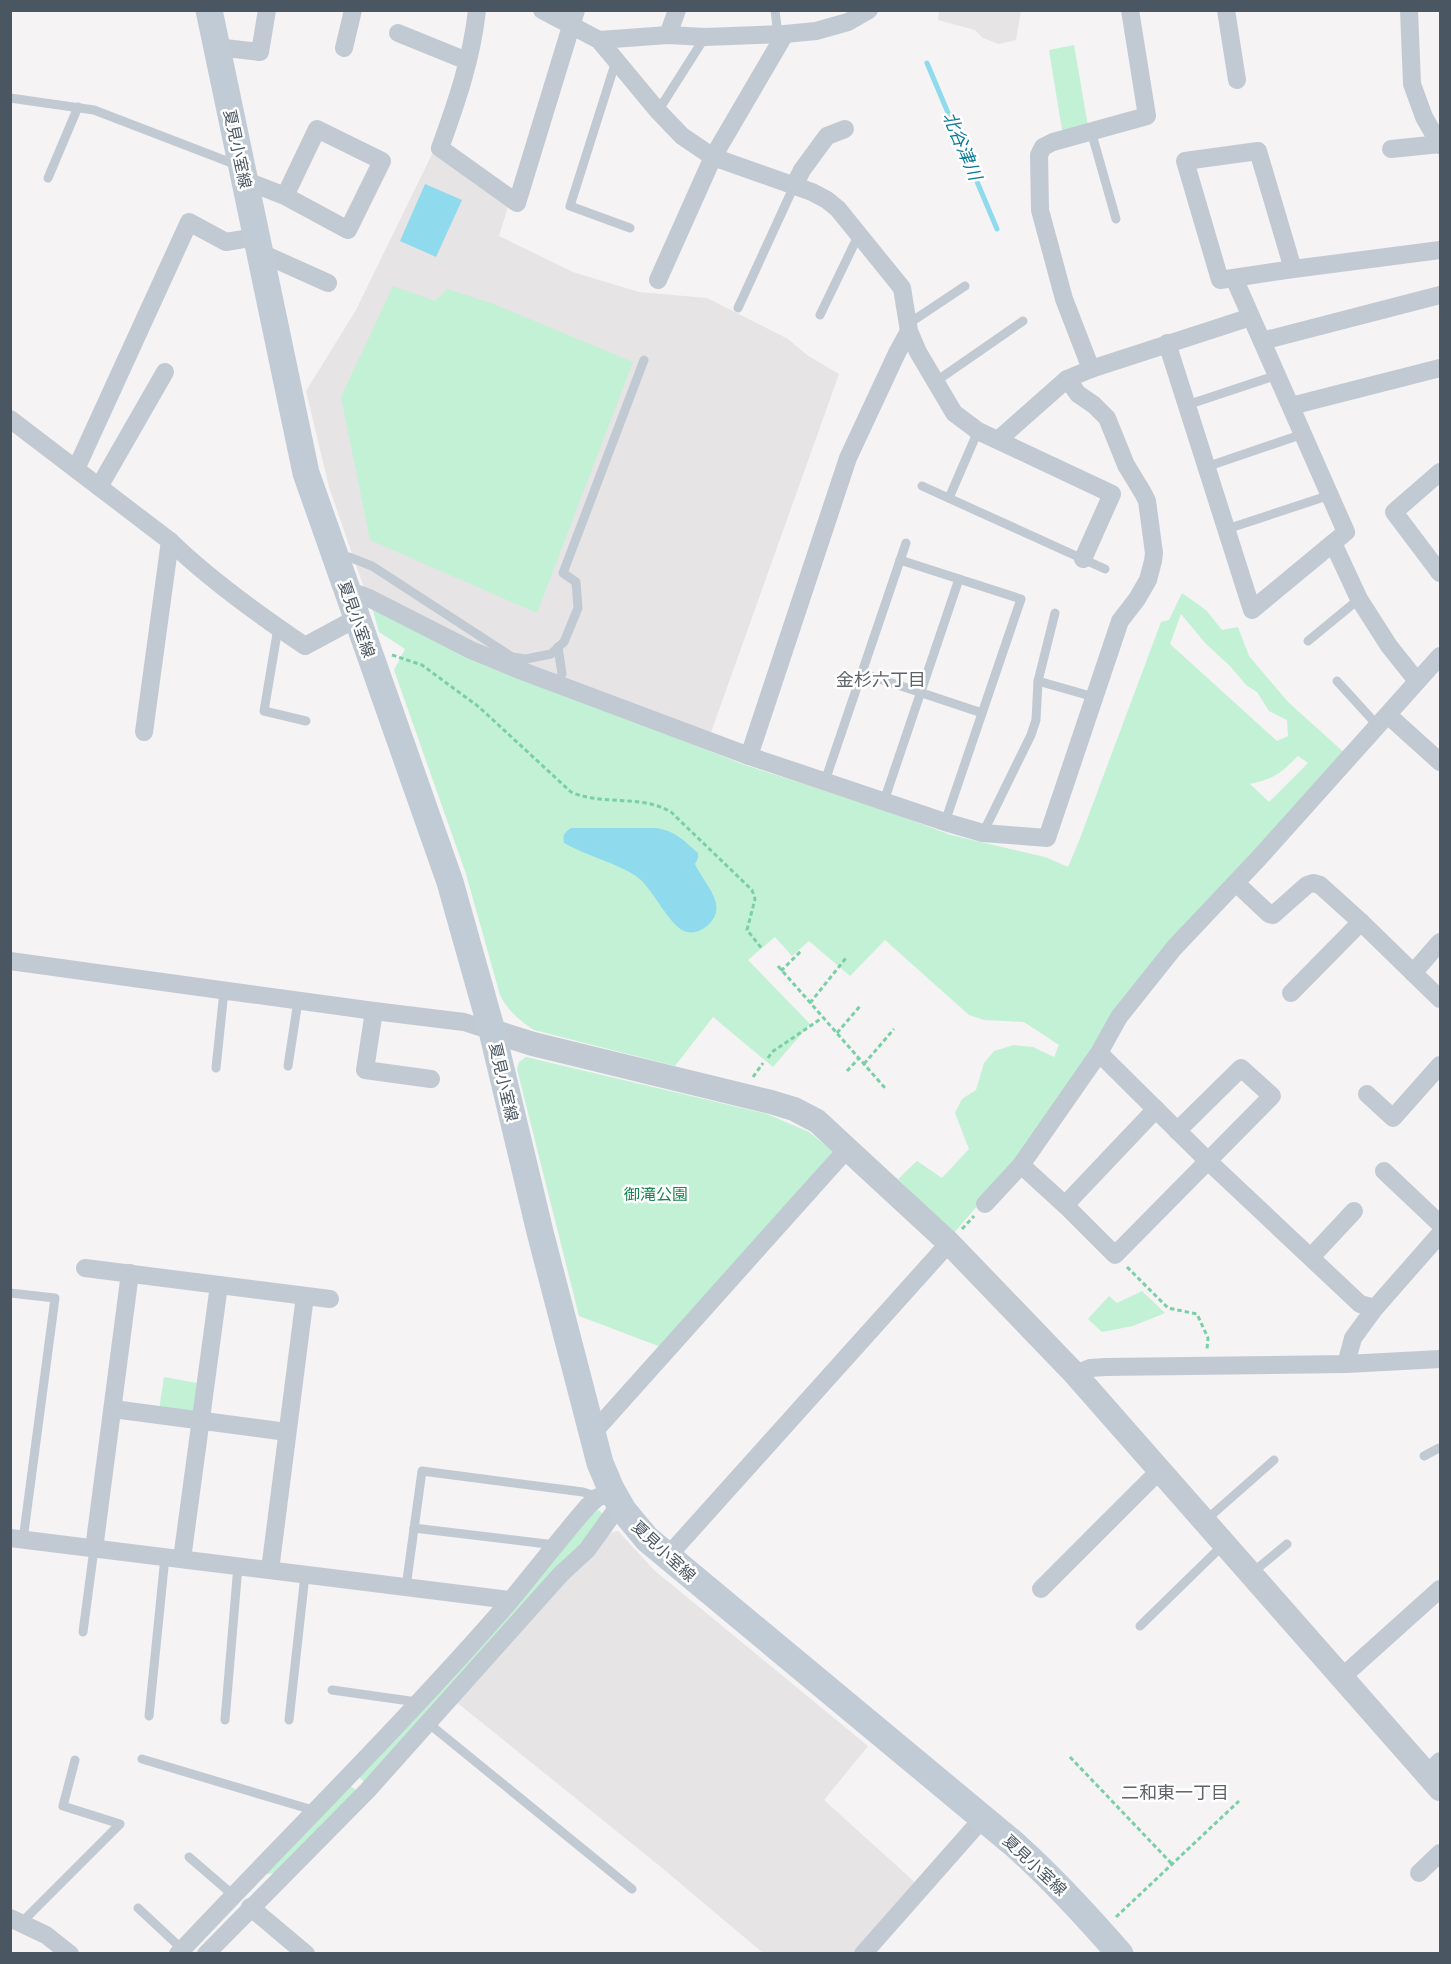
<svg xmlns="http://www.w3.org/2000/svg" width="1451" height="1964" font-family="'Nunito Sans','Noto Sans JP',sans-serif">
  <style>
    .education { fill: #e6e4e5 }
    .green { fill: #c3f1d5; fill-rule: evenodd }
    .water { fill: #90daee }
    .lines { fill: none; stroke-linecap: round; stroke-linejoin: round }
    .stream { stroke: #90daee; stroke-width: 5 }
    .path { stroke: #7ad0a6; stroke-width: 3; stroke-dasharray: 4.5 3; stroke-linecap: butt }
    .service { stroke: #c1cad2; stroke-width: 9 }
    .minor { stroke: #c1cad2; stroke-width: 18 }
    .tertiary { stroke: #c1cad2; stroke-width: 24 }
    .secondary { stroke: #c1cbd6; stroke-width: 27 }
    .labels { text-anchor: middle; stroke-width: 5; stroke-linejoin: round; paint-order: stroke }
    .street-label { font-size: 16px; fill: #4a5661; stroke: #fff }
    .park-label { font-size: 16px; fill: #17864f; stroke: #fff }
    .water-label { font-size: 18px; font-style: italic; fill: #0c7c9b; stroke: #fff }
    .neighbourhood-label { font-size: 18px; fill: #5f6368; stroke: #fff }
  </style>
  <rect width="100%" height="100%" fill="#f5f3f3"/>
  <g class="education">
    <path d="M 939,11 L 1021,11 L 1016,40 L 999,44 L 983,38 L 975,30 L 938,20 Z"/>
    <path d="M 433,152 L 508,207 L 499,236 L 573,272 L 639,292 L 707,298 L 788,339 L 807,355 L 839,374 L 710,735 L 518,664 L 364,588 L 329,487 L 306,391 L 356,310 Z"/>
    <path d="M 618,1531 L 654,1570 L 868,1746 L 824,1800 L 919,1886 L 859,1953 L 763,1953 L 661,1867 L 455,1701 L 604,1534 Z"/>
  </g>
  <g class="green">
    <path d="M 1074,45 L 1088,126 L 1062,130 L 1049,50 Z"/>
    <path d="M 393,286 L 435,301 L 447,289 L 491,303 L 633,362 L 537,613 L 370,540 L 341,397 Z"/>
    <path d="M 1182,593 L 1206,610 L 1222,630 L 1238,627 L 1249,656 L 1288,702 L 1348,756 L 1257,855 L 1021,1155 L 953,1234 L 898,1179 L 917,1161 L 942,1178 L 969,1149 L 955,1113 L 962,1099 L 976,1090 L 984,1063 L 994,1051 L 1014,1045 L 1033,1047 L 1054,1057 L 1059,1045 L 1024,1022 L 984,1020 L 969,1015 L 885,940 L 850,976 L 809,941 L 792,956 L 775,937 L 748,960 L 810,1024 L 773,1067 L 713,1017 L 675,1066 L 534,1030 C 520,1021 507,1010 500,995 L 466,874 L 394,670 L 405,649 L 379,632 L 371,604 L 568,695 L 745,765 L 884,810 L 951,835 L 1045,857 L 1068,867 L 1079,841 L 1161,622 L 1169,620 ZM 1181,614 L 1206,644 L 1230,666 L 1246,685 L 1257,692 L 1269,711 L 1287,720 L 1288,736 L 1277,741 L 1170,644 ZM 1298,756 L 1308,763 L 1269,802 L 1250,784 C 1275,778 1280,774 1298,756 Z"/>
    <path d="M 526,1057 L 767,1114 L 809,1132 L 833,1151 L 661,1347 L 579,1316 L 517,1069 L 519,1062 Z"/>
    <path d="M 1142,1291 L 1165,1313 L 1133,1326 L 1102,1332 L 1088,1319 L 1109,1296 L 1117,1303 Z"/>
    <path d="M 164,1377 L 197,1383 L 194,1411 L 159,1410 Z"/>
    <path d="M 599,1510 L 604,1516 L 597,1529 L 366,1781 L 363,1781 L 359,1777 L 592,1512 Z"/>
    <path d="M 349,1785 L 357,1791 L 279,1872 L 257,1876 Z"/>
  </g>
  <g class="water">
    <path d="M 425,184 L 462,200 L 436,257 L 400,241 Z"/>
    <path d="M 571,828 L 656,828 C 676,831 684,841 698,853 L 698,858 L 695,864 C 704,884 729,905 709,924 C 703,930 693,935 684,931 C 667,923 654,889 636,876 C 614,862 587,856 564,843 C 562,835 565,832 571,828 Z"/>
  </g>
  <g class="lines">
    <path class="stream" d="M 927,63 L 997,229"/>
    <g class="path">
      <path d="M 392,655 L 422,665 L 479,707 L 571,792 C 602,806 641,794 671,812 L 752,890 L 755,899 L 747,930 L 763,950"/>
      <path d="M 778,966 L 885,1088"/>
      <path d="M 781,971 L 801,951"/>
      <path d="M 810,1003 L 846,958"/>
      <path d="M 837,1033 L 860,1006"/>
      <path d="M 768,1058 L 772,1052 L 822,1018"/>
      <path d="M 864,1064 L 894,1029"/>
      <path d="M 847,1071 L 859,1058"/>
      <path d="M 753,1077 L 763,1063"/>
      <path d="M 962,1229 L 974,1216"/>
      <path d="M 1127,1267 L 1168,1308 L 1197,1314 L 1208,1338 L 1207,1349"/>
      <path d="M 1070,1757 L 1172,1864"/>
      <path d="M 1116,1917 L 1239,1801"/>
    </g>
    <g class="service">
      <path d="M 775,10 L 778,35"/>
      <path d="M 616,61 L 570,206 L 630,228"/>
      <path d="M 10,98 L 94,110 L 237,165"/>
      <path d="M 658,111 L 705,37"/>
      <path d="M 1091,131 L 1116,219"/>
      <path d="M 48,178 L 78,107"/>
      <path d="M 738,308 L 794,186"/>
      <path d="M 820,315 L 859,234"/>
      <path d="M 908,324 L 965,286"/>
      <path d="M 935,382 L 1023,321"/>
      <path d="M 1187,405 L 1277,375"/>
      <path d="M 1206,467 L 1303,434"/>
      <path d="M 922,486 L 1105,569"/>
      <path d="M 949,498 L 978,431"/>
      <path d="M 1227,529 L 1330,495"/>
      <path d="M 338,559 L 349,557 L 372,566 L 512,657 L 526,659 L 551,654 L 564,642 L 578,608 L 576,582 L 563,573 L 644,360"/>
      <path d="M 900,560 L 1021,599 L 945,822"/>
      <path d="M 278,628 L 264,711 L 306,721"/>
      <path d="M 1308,641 L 1359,599"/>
      <path d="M 862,673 L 982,713"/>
      <path d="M 1038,681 L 1094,697"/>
      <path d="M 1337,681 L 1378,726"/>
      <path d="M 557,685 L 562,674 L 558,647"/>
      <path d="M 825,781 L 906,543"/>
      <path d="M 884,801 L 959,579"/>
      <path d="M 983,833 L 1031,735 L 1036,720 L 1038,681 L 1055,613"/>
      <path d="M 288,1066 L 298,1001"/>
      <path d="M 216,1068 L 224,991"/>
      <path d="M 10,1293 L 55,1298 L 23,1540"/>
      <path d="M 1424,1456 L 1439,1448 L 1440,1449"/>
      <path d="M 1206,1520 L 1274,1460"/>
      <path d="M 414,1528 L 555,1545"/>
      <path d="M 1252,1573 L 1287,1544"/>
      <path d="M 406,1587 L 422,1471 L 583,1492 L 598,1497"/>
      <path d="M 1140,1626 L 1223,1545"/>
      <path d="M 83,1632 L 94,1549"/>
      <path d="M 332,1690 L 417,1702"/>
      <path d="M 149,1716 L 165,1557"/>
      <path d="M 225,1720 L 238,1566"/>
      <path d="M 289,1720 L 305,1575"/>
      <path d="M 428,1723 L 632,1889"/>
      <path d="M 142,1759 L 316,1811"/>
      <path d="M 189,1857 L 233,1895"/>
      <path d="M 138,1908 L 182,1949"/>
      <path d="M 21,1923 L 120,1824 L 63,1806 L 75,1760"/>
    </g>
    <g class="minor">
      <path d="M 477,10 C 472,58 456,104 440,148 L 517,203 L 576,10"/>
      <path d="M 542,10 L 599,40 L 658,111 L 682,136 L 713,157 L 812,192 L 827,200 L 838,209 L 902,288 L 909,331 L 918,352 L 954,413 L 978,431 L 1112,494 L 1083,559"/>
      <path d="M 1226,10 L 1237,80"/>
      <path d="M 1409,10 L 1412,84 L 1424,117 L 1440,145"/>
      <path d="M 398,33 L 467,61"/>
      <path d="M 668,35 L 677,10"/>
      <path d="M 599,40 L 668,35 L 705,37 L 785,34 L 816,31 L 848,22 L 869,10"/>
      <path d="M 216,47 L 260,52 L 267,10"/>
      <path d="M 344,48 L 353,10"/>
      <path d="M 1391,149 L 1440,144"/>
      <path d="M 244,180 L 285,196 L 317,129 L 382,161 L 348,230 L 285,196"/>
      <path d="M 794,186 L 802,170 L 827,136 L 845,129"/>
      <path d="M 259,252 L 328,283"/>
      <path d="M 1293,269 L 1258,151 L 1185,161 L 1220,280 L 1293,269 L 1440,250"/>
      <path d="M 1234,278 L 1346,532 L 1333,543 L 1359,599 L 1389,646 L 1417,681"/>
      <path d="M 658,280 L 713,157 L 785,34"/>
      <path d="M 1262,341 L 1440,295"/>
      <path d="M 1167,343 L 1252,610 L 1333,543"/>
      <path d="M 1091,369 L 1064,299 L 1040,210 L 1039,155 L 1043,147 L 1053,142 L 1147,116 L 1130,10"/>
      <path d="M 1291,406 L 1440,368"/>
      <path d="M 10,419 L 170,541 C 210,580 259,615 305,646 L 357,618"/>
      <path d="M 998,440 L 1067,379 L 1091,369 L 1251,317"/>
      <path d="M 76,469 L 189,222 L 226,242 L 256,237"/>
      <path d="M 1440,472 L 1394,512 L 1440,573"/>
      <path d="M 99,487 L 165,372"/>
      <path d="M 347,590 L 369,598 L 471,650 L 517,669 L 749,756 L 945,822 L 983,833 L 1047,838 L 1120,621 L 1137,599 L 1148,580 L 1153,561 L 1154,553 L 1147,501 L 1143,493 L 1126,465 L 1107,418 L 1094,405 L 1078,394 L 1067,379"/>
      <path d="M 1389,716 L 1440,762"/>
      <path d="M 144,732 L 170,541"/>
      <path d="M 749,756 L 848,458 L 897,353 L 909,331"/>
      <path d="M 1236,883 L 1269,914 L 1273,915 L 1307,885 L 1313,883 L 1320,885 L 1361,922 L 1440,999"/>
      <path d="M 10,961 L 374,1011 L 464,1022 L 492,1031"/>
      <path d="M 1413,973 L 1440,942"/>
      <path d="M 1291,993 L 1361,922"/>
      <path d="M 374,1011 L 365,1070 L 431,1079"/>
      <path d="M 1099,1053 L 1208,1161 L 1360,1304 L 1375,1308"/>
      <path d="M 1367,1094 L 1393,1118 L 1440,1065"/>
      <path d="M 1021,1165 L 1065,1205 L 1115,1255 L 1272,1096 L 1241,1068 L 1177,1131"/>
      <path d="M 1384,1171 L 1440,1224"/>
      <path d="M 985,1204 L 1021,1165 L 1099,1053 L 1119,1017 L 1174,948 L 1259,858 L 1440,656"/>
      <path d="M 1065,1205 L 1156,1109"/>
      <path d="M 1311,1257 L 1354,1211"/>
      <path d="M 85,1268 L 330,1299"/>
      <path d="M 1346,1364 L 1353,1338 L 1375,1308 L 1440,1234"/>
      <path d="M 1075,1374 L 1090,1368 L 1106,1367 L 1346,1364 L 1440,1359"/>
      <path d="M 113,1409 L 287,1432"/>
      <path d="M 592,1434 L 848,1148"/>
      <path d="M 10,1538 L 510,1600"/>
      <path d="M 94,1549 L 130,1273"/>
      <path d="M 667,1557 L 949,1243"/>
      <path d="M 182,1559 L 219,1285"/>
      <path d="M 270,1570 L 305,1296"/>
      <path d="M 1041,1589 L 1160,1470"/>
      <path d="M 1342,1677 L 1440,1589"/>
      <path d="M 1427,1774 L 1440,1761"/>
      <path d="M 1419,1873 L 1440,1853"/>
      <path d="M 250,1907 L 306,1954"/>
      <path d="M 10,1918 L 46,1935 L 70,1954"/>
      <path d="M 178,1954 C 289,1836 404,1723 510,1601 C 536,1570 561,1537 588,1506 L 598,1497 L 614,1494"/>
      <path d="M 206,1954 L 367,1791 L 561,1574 L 587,1550 L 620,1504"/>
      <path d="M 863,1954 L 983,1818"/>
    </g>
    <path class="tertiary" d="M 492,1031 L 533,1044 L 771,1102 L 794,1109 L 817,1121 L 949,1243 L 1075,1374 L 1440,1789"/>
    <path class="secondary" d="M 209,10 L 306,473 L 450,882 L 492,1031 L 540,1232 L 600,1463 L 611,1489 L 623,1510 L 647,1539 L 1014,1844 C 1052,1878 1086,1915 1120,1954"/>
  </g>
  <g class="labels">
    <g class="street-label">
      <text transform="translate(238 149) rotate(78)" y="6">夏見小室線</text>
      <text transform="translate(357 619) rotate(71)" y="6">夏見小室線</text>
      <text transform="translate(504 1082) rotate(77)" y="6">夏見小室線</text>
      <text transform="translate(664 1551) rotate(43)" y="6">夏見小室線</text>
      <text transform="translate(1035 1865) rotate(43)" y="6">夏見小室線</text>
    </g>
    <g class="park-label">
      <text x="656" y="1200">御滝公園</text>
    </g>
    <g class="water-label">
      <text transform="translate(962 146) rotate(67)" y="6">北谷津川</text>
    </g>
    <g class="neighbourhood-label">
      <text x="881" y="686">金杉六丁目</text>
      <text x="1175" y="1799">二和東一丁目</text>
    </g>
  </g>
  <rect width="1451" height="1964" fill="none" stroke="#4a5661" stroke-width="24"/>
</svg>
